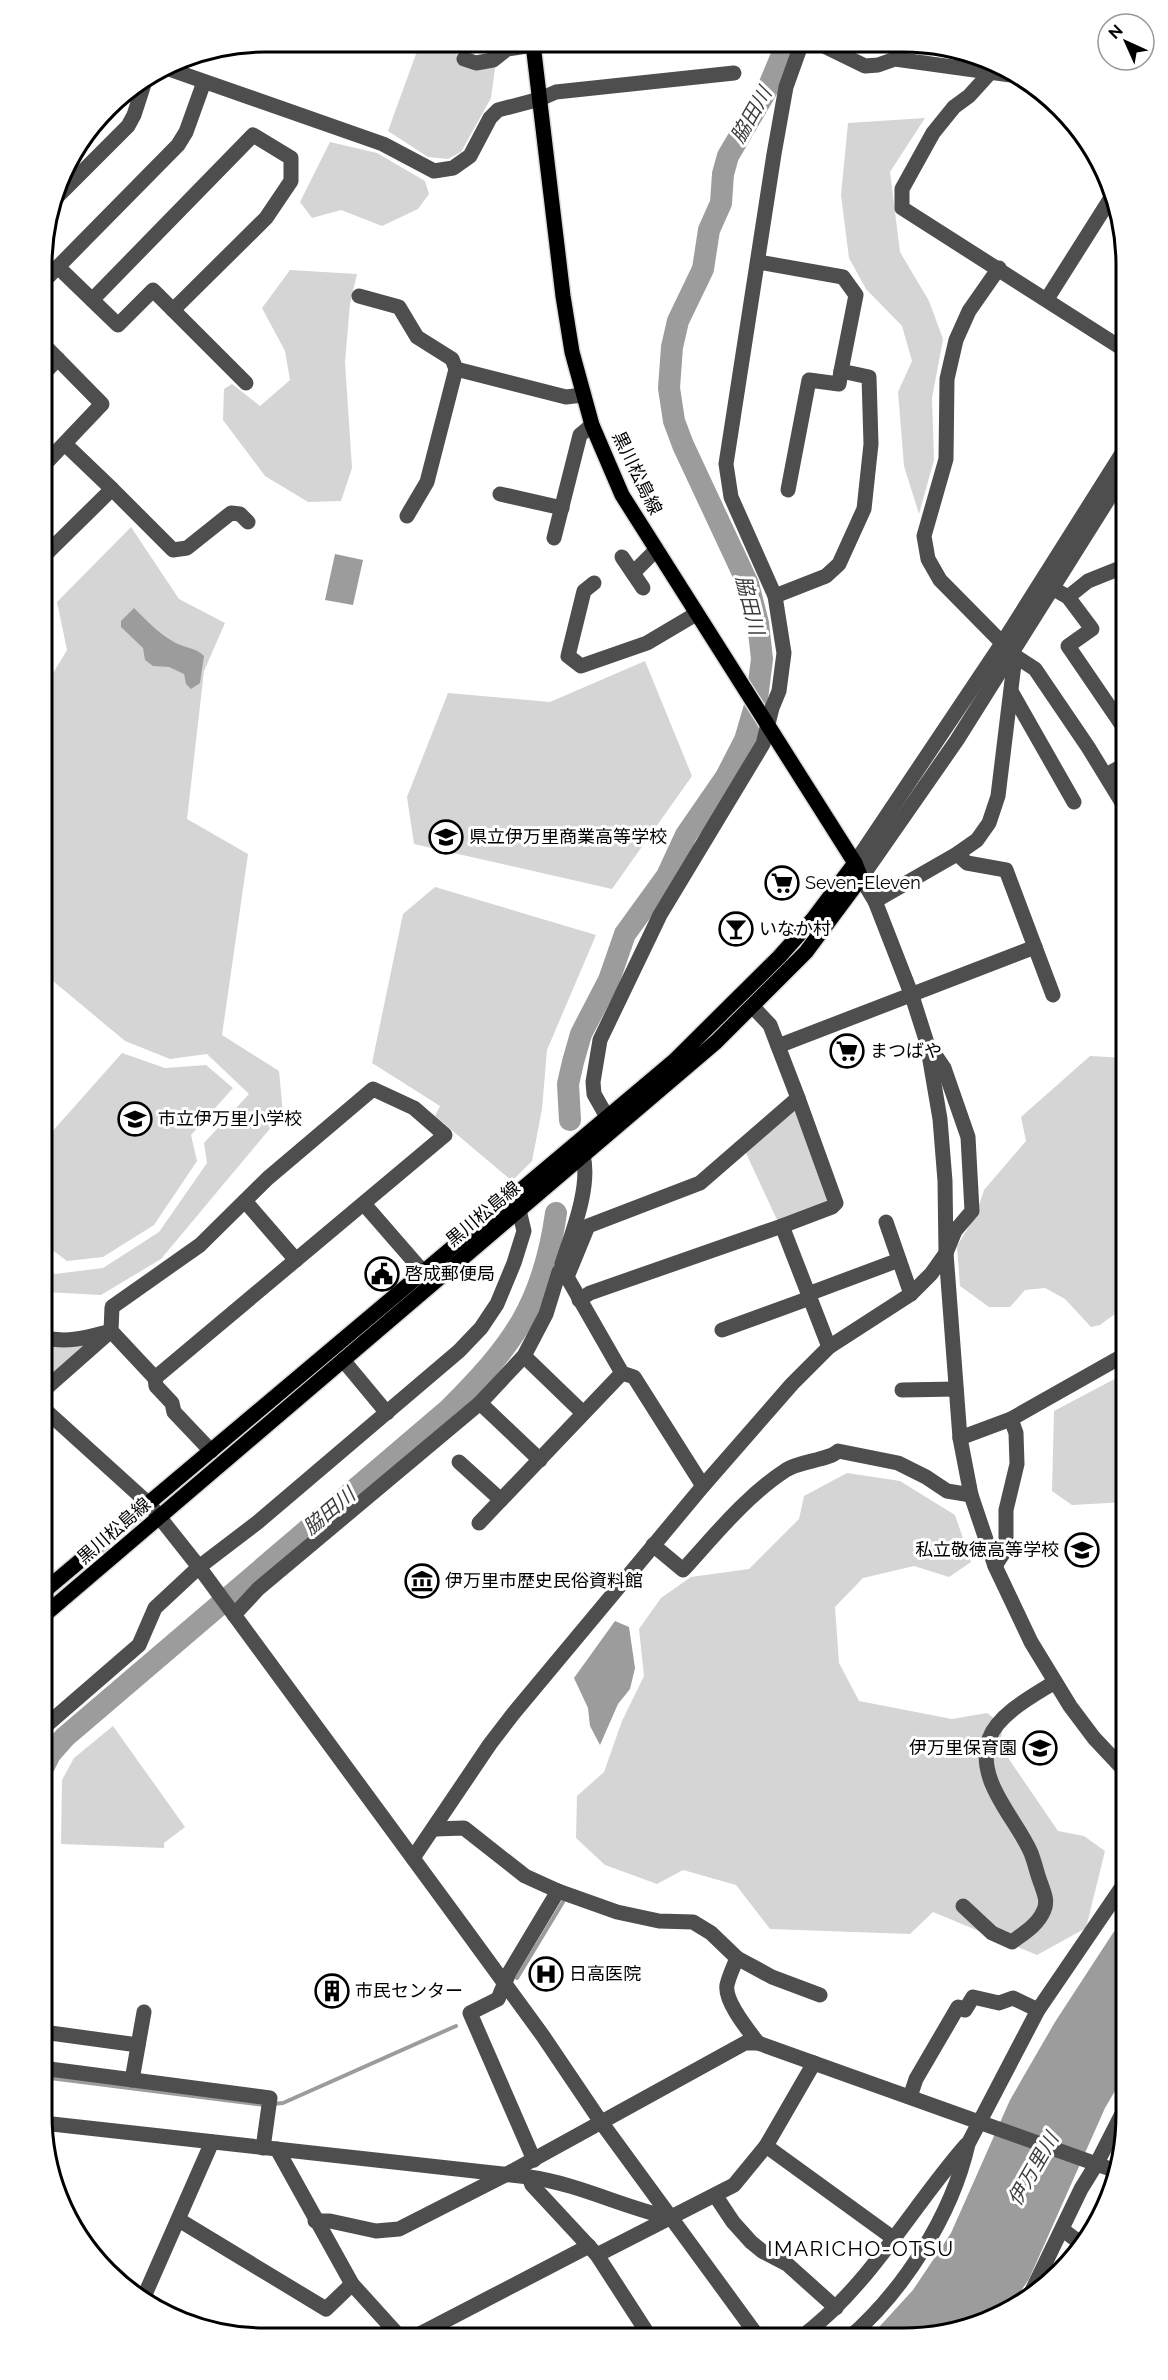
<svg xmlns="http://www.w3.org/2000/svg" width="1168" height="2380" font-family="Raleway,'Noto Sans JP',sans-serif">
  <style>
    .green { fill: #d5d5d5 }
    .water { fill: #9c9c9c }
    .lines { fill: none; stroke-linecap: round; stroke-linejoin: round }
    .stream { stroke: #9c9c9c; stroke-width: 4 }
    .river { stroke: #9c9c9c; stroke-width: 22 }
    .major-casing { stroke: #dbdbdb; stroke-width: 18 }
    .minor { stroke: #4e4e4e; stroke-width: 15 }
    .major { stroke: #000; stroke-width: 15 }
    .labels { text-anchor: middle; stroke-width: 6; stroke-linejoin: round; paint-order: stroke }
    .street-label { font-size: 18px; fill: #000; stroke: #fff }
    .poi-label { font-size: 18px; fill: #000; stroke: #fff; text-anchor: start }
    .water-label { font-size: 20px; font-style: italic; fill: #3d3d3d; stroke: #fff }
    .quarter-label { font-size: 21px; letter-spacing: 1.5px; fill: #000; stroke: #fff }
    .rim { fill: none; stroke: #000; stroke-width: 3 }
  </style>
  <rect width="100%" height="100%" fill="#fff"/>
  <g class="green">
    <path d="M 420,43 C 455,43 467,48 495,68 L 491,98 L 461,152 L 448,159 L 428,157 L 388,131 Z"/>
    <path d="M 909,46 L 946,46 L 972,55 L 920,56 Z"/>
    <path d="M 925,118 L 890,172 L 900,252 L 929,301 L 943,339 L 932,398 L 934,460 L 919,514 L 904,466 L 898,392 L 912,361 L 902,326 L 866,289 L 849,258 L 841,195 L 848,123 Z"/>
    <path d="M 330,142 L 377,153 L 425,181 L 429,194 L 418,209 L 382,226 L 341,210 L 312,218 L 300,202 Z"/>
    <path d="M 290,270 L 357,274 L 350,304 L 345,362 L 352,468 L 341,501 L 308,502 L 265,476 L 223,420 L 224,389 L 232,384 L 260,406 L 290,380 L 285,351 L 262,308 Z"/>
    <path d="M 131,527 L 179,599 L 225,623 L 204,671 L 187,819 L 248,854 L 222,1035 L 279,1071 L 283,1113 L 161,1259 L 101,1295 L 46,1292 L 43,1291 L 43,1266 L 55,1274 L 103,1268 L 159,1232 L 207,1163 L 204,1143 L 249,1094 L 207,1054 L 170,1059 L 125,1041 L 47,976 L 43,977 L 43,690 L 67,650 L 57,602 Z"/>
    <path d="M 645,661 L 692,776 L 612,889 L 414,844 L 407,797 L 448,693 L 550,702 Z"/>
    <path d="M 435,887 L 596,935 L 547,1050 L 542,1109 L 532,1161 L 512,1181 L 435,1116 L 440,1106 L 372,1063 L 403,914 Z"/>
    <path d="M 122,1053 L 165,1068 L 206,1065 L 233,1088 L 191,1135 L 197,1161 L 154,1225 L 103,1257 L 67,1261 L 43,1243 L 43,1142 Z"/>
    <path d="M 1090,1056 L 1126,1058 L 1126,1308 L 1123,1308 L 1100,1325 L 1091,1327 L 1065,1299 L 1045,1288 L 1025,1290 L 1010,1307 L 989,1307 L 960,1286 L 957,1246 L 976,1215 L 984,1190 L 1026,1141 L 1021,1117 Z"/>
    <path d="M 796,1106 L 831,1202 L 779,1224 L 745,1151 Z"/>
    <path d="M 43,1341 L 90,1343 L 43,1383 Z"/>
    <path d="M 1126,1373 L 1126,1502 L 1072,1505 L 1052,1491 L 1054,1411 Z"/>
    <path d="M 847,1473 L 900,1481 L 955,1515 L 971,1562 L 949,1577 L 914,1566 L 863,1578 L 835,1607 L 839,1663 L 859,1701 L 952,1719 L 987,1713 L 1003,1725 L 1000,1746 L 1058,1831 L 1084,1836 L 1105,1851 L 1086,1928 L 1037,1955 L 933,1912 L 910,1934 L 770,1929 L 736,1885 L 683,1870 L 657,1884 L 605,1865 L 576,1838 L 577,1796 L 604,1772 L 622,1721 L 644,1676 L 639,1629 L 661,1598 L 691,1577 L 749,1569 L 799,1519 L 804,1496 Z"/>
    <path d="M 113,1726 L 185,1827 L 164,1843 L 164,1848 L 61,1844 L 62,1780 L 74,1758 Z"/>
  </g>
  <g class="water">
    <path d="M 335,554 L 363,560 L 353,605 L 325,600 Z"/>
    <path d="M 134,608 C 147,621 158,633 174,642 C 184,648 195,647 204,656 L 200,683 L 191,689 L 186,684 L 184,674 L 169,667 L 153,666 L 145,660 L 143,648 L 121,627 L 121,621 Z"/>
    <path d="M 615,1621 L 629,1627 L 635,1668 L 630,1689 L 618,1704 L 600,1745 L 590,1726 L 588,1708 L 574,1678 Z"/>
    <path d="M 1126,1913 L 1126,2072 L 1105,2108 L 1029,2279 L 1008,2310 L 974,2326 L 903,2338 L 869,2338 L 913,2290 L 951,2233 L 1010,2100 L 1055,2022 Z"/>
  </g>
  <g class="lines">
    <g class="stream">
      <path d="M 517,1978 L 563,1902"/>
      <path d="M 42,2077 L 265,2105"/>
      <path d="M 272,2104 L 283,2103 L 456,2026"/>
    </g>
    <g class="river">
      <path d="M 570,1120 L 568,1084 L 573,1062 L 581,1034 L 609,980 L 625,934 L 667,876 L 686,835 L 726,777 L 745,740 L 757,699 L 762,659 L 758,623 L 748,584 L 683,445 L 674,421 L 669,388 L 672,347 L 678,321 L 703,269 L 709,230 L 721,203 L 723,174 L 728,156 L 769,86 L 786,45"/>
      <path d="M 42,1770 L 50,1754 L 65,1737 L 449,1409 C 513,1345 543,1305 556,1213"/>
    </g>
    <g class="major-casing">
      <g id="major">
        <path d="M 43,1592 L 674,1061 L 779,957 L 813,919 L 855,863"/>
        <path d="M 42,1617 L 716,1042 L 806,952 L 861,878 L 855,863 L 622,495 L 592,425 L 572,352 L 563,296 L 533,44"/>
      </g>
    </g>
    <g class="minor">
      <path d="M 822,45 L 865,66 L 878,65 L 895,59 L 1018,76"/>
      <path d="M 464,59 L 476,63 L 493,60 L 507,49 L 534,45"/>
      <path d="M 166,68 L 383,144 L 434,171 L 453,168 L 470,156 L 490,118 L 498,110 L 540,99 L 556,92 L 734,73"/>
      <path d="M 989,74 L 969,96 L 954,107 L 933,133 L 902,189 L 902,208 L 1126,351"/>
      <path d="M 56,198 L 128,126 L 134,115 L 145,81"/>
      <path d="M 758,262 L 843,277 L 856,295 L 841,371 L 869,377 L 871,444 L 864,509 L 839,564 L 826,576 L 775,596"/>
      <path d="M 58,267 L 118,325 L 153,290 L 246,383"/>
      <path d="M 999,268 L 969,311 L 956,340 L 947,379 L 946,459 L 924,536 L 928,559 L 940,580 L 1015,656 L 1035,669 L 1088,747 L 1126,809"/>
      <path d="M 44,281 L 178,145 L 186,132 L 204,82"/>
      <path d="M 359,296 L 399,307 L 417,337 L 452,359 L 456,369 L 566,397 L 583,395"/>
      <path d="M 1047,299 L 1114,193"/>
      <path d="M 92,300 L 253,135 L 291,158 L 291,181 L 266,218 L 173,310"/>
      <path d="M 44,373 L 58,359"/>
      <path d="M 44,465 L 102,404 L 44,345"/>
      <path d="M 112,489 L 173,550 L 187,548 L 231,513 L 240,514 L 248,522"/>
      <path d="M 788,490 L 809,380 L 839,384 L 841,371"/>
      <path d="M 500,494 L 562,508"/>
      <path d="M 407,516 L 427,482 L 456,369"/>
      <path d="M 554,538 L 580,435 L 592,425"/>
      <path d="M 44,556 L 112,489 L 65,444"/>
      <path d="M 622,557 L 643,588"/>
      <path d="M 633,573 L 656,550"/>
      <path d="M 594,583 L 584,591 L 568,656 L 581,666 L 647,643 L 696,614"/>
      <path d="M 1043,583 L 1068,597 L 1092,629 L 1068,646 L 1126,731"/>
      <path d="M 1068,597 L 1088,581 L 1123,567 L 1126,562"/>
      <path d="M 1012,693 L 1074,802"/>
      <path d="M 1106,775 L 1126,764"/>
      <path d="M 957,854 L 967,863 L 1006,870 L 1053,995"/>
      <path d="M 855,863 L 1003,642 L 1126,447"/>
      <path d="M 875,901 L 957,854 L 977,840 L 989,823 L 998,796 L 1015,656"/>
      <path d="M 753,1007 L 770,1025 L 778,1046 L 1035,947"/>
      <path d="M 607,1117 L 594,1094 L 593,1082 L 600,1040 L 660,915 L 763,744 L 772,708 L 779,691 L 784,653 L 775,596 L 731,497 L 726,464 L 774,154 L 786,87 L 801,45"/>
      <path d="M 245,1201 L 296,1260"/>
      <path d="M 364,1204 L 431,1281"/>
      <path d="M 886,1222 L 911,1294"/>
      <path d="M 782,1226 L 829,1347"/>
      <path d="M 562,1264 C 572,1233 591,1187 583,1155"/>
      <path d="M 808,1294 L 899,1260"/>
      <path d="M 579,1300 L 590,1293 L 782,1226 L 832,1207 L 836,1203 L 798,1098"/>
      <path d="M 722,1330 L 810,1298"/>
      <path d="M 524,1356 L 583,1413"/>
      <path d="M 343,1360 L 387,1413"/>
      <path d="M 155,1378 L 156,1386 L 172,1403 L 174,1412 L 211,1451"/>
      <path d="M 902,1390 L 956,1389"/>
      <path d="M 43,1391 L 111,1331 L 155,1378 L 445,1135 L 414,1108 L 373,1089 L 268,1178 L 200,1245 L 112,1307 L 111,1331 C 88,1337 67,1344 43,1337"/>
      <path d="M 480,1403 L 540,1460"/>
      <path d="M 43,1408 L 149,1504 L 199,1567 L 462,1925 L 543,2036 L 601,2122 L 759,2338"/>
      <path d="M 960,1438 L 1011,1419 L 1126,1354"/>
      <path d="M 459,1462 L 501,1500"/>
      <path d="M 703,1486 L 634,1377 L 622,1373 L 567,1277 L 588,1226 L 700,1183 L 798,1098 L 778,1046"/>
      <path d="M 479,1523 L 622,1373"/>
      <path d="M 653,1545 L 683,1570 C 715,1535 746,1496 786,1470 C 799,1461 830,1460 838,1451 L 898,1463 L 926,1477 L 947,1491 L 971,1495"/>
      <path d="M 995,1566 L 1006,1549 L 1006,1510 L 1017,1464 L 1016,1433 L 1011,1419"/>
      <path d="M 234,1615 L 258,1589 L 480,1403 L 524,1356 L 546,1314 L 559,1272 L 567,1277"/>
      <path d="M 42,1729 L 139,1645 L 155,1608 L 199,1567 L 258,1522 L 459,1351 L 481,1328 L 497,1304 L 514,1263 L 524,1231 L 519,1210"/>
      <path d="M 1126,1772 L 1094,1738 L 1070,1706 L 1031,1642 L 995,1566 L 971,1495 L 960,1438 L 946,1253 L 945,1181 L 940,1119 L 927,1043 L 912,996 L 875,901 L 861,878 L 957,740 L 1126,471"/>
      <path d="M 435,1829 L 464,1828 L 525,1876 L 558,1891 L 617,1912 L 659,1921 L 693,1922 L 711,1933 L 737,1958 C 734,1966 729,1976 727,1985 C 724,2001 748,2030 758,2043"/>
      <path d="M 413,1858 L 490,1744 L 513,1714 L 703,1486 L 792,1384 L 829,1347 L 911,1294 L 931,1274 L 946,1253 L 955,1231 L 972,1211 L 968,1137 L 944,1068 L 931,1049"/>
      <path d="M 963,1906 L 992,1933 L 1012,1942 C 1024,1933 1038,1925 1044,1910 C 1048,1901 1044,1893 1041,1884 C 1037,1874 1035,1863 1031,1853 C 1016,1818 975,1781 989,1739 C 998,1714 1034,1695 1055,1682"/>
      <path d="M 737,1958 L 772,1977 L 820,1995"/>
      <path d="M 43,2032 L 138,2045"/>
      <path d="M 42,2068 L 270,2098 L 263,2148"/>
      <path d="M 132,2080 L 144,2012"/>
      <path d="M 910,2097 L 916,2079 L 958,2007 L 965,2010 L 973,1997 L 999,2003 L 1013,1998 L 1038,2010"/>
      <path d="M 43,2123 L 529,2177 C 579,2184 622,2207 671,2218"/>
      <path d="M 766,2146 L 893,2238"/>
      <path d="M 277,2149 L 352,2284 L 400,2337"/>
      <path d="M 534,2160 L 470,2013 L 498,1999 L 509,1973 L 558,1891"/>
      <path d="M 529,2177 L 532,2185 L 597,2255 L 650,2337"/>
      <path d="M 715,2195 L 733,2222 L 751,2242 L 762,2251 L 787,2264 L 836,2308"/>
      <path d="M 179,2220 L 326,2309 L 352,2284"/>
      <path d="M 315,2221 L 330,2221 L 376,2231 L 399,2229 L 507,2174 L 745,2043 L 758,2043 L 1116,2171"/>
      <path d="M 1063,2230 L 1083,2245"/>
      <path d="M 597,2255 L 734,2185 L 766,2146 L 814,2063"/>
      <path d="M 143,2299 L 212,2142"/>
      <path d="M 1028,2299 L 1081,2189 L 1097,2163 L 1126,2106"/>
      <path d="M 414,2337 L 589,2246"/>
      <path d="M 800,2338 C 869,2287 910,2209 966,2145"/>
      <path d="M 849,2338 C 904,2290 952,2215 968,2144 L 1038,2010 L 1126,1881"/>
    </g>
    <use href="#major" class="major"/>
  </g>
  <defs>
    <g id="school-ring" transform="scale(1.725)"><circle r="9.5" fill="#fff" stroke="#000" stroke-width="1.5"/><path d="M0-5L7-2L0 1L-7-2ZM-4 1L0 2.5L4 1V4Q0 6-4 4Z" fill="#000"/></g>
    <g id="supermarket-ring" transform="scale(1.725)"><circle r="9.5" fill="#fff" stroke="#000" stroke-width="1.5"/><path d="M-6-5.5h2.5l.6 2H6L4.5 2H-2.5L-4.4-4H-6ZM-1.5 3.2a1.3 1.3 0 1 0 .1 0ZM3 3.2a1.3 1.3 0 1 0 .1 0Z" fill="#000"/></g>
    <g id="bar-ring" transform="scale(1.725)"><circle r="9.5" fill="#fff" stroke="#000" stroke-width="1.5"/><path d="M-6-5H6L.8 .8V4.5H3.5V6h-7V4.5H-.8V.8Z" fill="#000"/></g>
    <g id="civic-ring" transform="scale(1.725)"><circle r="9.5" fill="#fff" stroke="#000" stroke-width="1.5"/><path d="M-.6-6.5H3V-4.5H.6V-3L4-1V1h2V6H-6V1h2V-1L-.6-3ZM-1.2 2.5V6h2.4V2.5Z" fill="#000"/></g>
    <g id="museum-ring" transform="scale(1.725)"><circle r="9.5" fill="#fff" stroke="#000" stroke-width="1.5"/><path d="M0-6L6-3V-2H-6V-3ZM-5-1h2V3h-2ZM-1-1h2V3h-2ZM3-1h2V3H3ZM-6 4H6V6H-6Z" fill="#000"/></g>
    <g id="hospital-ring" transform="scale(1.725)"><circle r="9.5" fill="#fff" stroke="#000" stroke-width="1.5"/><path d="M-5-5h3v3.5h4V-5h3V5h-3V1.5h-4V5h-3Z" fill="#000"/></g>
    <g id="building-ring" transform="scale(1.725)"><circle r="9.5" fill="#fff" stroke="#000" stroke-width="1.5"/><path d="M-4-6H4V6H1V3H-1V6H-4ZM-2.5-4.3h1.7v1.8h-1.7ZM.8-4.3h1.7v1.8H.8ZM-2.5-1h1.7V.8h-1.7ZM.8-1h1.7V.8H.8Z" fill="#000"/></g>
  </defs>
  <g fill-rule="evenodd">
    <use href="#school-ring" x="446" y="837"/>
    <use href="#supermarket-ring" x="782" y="883"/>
    <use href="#bar-ring" x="736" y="929"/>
    <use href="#supermarket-ring" x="847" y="1051"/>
    <use href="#school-ring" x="135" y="1119"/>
    <use href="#civic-ring" x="382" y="1274"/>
    <use href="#school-ring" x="1082" y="1550"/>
    <use href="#museum-ring" x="422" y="1581"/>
    <use href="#school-ring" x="1040" y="1748"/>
    <use href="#hospital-ring" x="546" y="1974"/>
    <use href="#building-ring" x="332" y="1991"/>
  </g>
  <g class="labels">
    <g class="street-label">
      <text transform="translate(637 473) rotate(64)" y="6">黒川松島線</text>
      <text transform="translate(483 1214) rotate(-40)" y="6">黒川松島線</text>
      <text transform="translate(114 1531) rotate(-41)" y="6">黒川松島線</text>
    </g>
    <g class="poi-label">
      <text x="469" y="843">県立伊万里商業高等学校</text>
      <text x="805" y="889">Seven-Eleven</text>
      <text x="759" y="935">いなか村</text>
      <text x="870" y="1057">まつばや</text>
      <text x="158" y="1125">市立伊万里小学校</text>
      <text x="405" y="1280">啓成郵便局</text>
      <text x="1059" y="1556" text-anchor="end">私立敬徳高等学校</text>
      <text x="445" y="1587">伊万里市歴史民俗資料館</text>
      <text x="1017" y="1754" text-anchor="end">伊万里保育園</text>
      <text x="569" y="1980">日高医院</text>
      <text x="355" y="1997">市民センター</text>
    </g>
    <g class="water-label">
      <text transform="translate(751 115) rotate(-60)" y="7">脇田川</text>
      <text transform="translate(750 605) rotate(76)" y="7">脇田川</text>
      <text transform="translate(329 1511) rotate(-40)" y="7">脇田川</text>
      <text transform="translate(1033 2169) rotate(-60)" y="7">伊万里川</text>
    </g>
    <g class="quarter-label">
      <text x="861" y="2256">IMARICHO-OTSU</text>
    </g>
  </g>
  <path d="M0 0H1168V2380H0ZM265 52H903A213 213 0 0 1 1116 265V2115A213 213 0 0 1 903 2328H265A213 213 0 0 1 52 2115V265A213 213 0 0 1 265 52Z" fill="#fff" fill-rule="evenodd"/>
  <path class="rim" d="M265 52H903A213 213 0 0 1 1116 265V2115A213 213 0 0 1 903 2328H265A213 213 0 0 1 52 2115V265A213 213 0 0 1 265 52Z"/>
  <g transform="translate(1126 42) rotate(315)"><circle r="28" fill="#ffffff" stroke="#999999" stroke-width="1.5"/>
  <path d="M0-4.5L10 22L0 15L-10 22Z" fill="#000000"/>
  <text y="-9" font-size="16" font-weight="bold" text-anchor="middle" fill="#000000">N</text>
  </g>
</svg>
